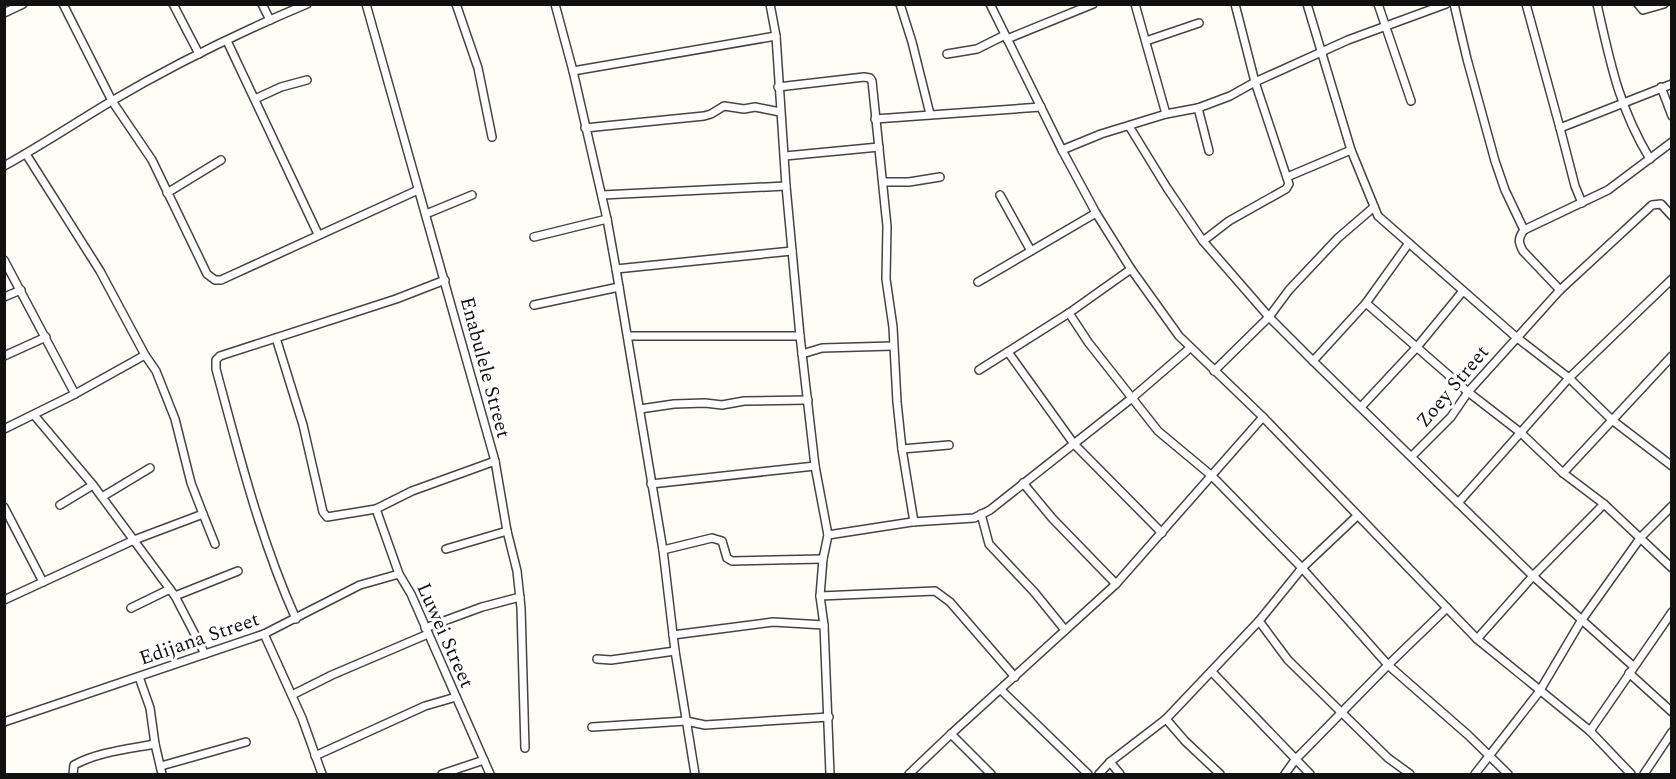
<svg xmlns="http://www.w3.org/2000/svg" width="1676" height="779" font-family="Spectral,serif">
  <style>
    .lines { fill: none; stroke-linecap: round; stroke-linejoin: round }
    .street-casing { stroke: #444; stroke-width: 10 }
    .street { stroke: #fff; stroke-width: 7 }
    .labels { text-anchor: middle; stroke-width: 6; stroke-linejoin: round; paint-order: stroke }
    .street-label { font-size: 20px; fill: #111; stroke: #fff }
  </style>
  <rect width="100%" height="100%" fill="#fffdf5"/>
  <g class="lines">
    <g class="street-casing">
      <g id="street">
        <path d="M 63,4 L 112,101 L 152,160 L 207,274 L 215,280 L 221,280 L 418,190"/>
        <path d="M 173,4 L 199,54"/>
        <path d="M 262,4 L 270,20"/>
        <path d="M 366,4 L 495,461 L 507,531 L 517,571 L 521,608 L 525,748"/>
        <path d="M 456,4 L 478,68 L 492,137"/>
        <path d="M 555,4 L 573,71 L 607,219 L 616,269 L 663,550 L 675,651 L 695,774"/>
        <path d="M 770,4 L 776,36 L 786,186 L 800,336 L 815,466 L 828,535 L 823,559 L 820,596 L 824,625 L 830,774"/>
        <path d="M 900,4 L 912,42 L 930,114"/>
        <path d="M 990,4 L 1062,150 L 1096,213 L 1131,269 L 1179,336 L 1263,417 L 1477,639 L 1590,731 L 1631,774"/>
        <path d="M 1135,4 L 1166,114"/>
        <path d="M 1235,4 L 1255,82 L 1348,40 L 1446,4"/>
        <path d="M 1307,4 L 1351,150 L 1378,216 L 1516,337 L 1569,378 L 1612,420 L 1672,466"/>
        <path d="M 1378,4 L 1411,101"/>
        <path d="M 1454,4 L 1467,59 L 1495,161 L 1505,190 L 1524,230"/>
        <path d="M 1526,4 L 1560,128 L 1672,84"/>
        <path d="M 1597,4 C 1610,62 1619,108 1650,159"/>
        <path d="M 1638,4 L 1643,10 L 1664,4"/>
        <path d="M 4,13 L 23,4"/>
        <path d="M 1007,39 L 1093,4"/>
        <path d="M 227,41 L 318,234"/>
        <path d="M 1146,41 L 1199,23"/>
        <path d="M 947,54 L 977,49 L 1005,35"/>
        <path d="M 573,71 L 776,36"/>
        <path d="M 778,87 L 864,77 L 870,78 L 872,81 L 887,226 L 886,279 L 893,327 L 897,402 L 902,449 L 914,522"/>
        <path d="M 1661,87 L 1672,116"/>
        <path d="M 255,99 L 281,87 L 307,80"/>
        <path d="M 1198,108 L 1209,151"/>
        <path d="M 875,119 L 1041,107"/>
        <path d="M 1129,126 L 1167,188 L 1203,241"/>
        <path d="M 585,128 L 704,116 L 711,114 L 724,106 L 744,109 L 755,107 L 780,112"/>
        <path d="M 1560,128 L 1575,186 L 1582,203"/>
        <path d="M 1062,150 L 1101,134 L 1166,114 L 1198,108 L 1230,96 L 1255,82 L 1289,184 L 1286,189 L 1229,221 L 1203,241 L 1269,317 L 1313,361 L 1533,576 L 1633,666"/>
        <path d="M 785,156 L 879,147"/>
        <path d="M 4,166 C 40,146 75,123 110,102 C 173,65 240,32 307,4"/>
        <path d="M 1287,177 L 1351,150"/>
        <path d="M 883,182 L 909,182 L 940,177"/>
        <path d="M 167,193 L 221,160"/>
        <path d="M 602,195 L 786,186"/>
        <path d="M 1000,195 L 1031,251"/>
        <path d="M 426,214 L 472,195"/>
        <path d="M 534,237 L 607,219"/>
        <path d="M 4,260 L 75,394"/>
        <path d="M 616,269 L 792,251"/>
        <path d="M 978,282 L 1096,213"/>
        <path d="M 1560,290 L 1523,251 C 1518,242 1518,238 1524,230 L 1608,190 L 1672,142"/>
        <path d="M 4,297 L 21,290"/>
        <path d="M 1366,303 L 1468,392 L 1521,433 L 1563,473 L 1604,504 L 1672,568"/>
        <path d="M 534,305 L 619,287"/>
        <path d="M 1069,313 L 1088,342 L 1158,431 L 1212,476 L 1302,568 L 1388,665 L 1447,608"/>
        <path d="M 628,336 L 800,336"/>
        <path d="M 276,338 L 303,425 L 323,512 L 327,517 L 376,509 L 412,491 L 495,461"/>
        <path d="M 1008,352 L 1074,444 L 1162,533"/>
        <path d="M 802,354 L 822,348 L 893,346"/>
        <path d="M 4,356 L 46,337"/>
        <path d="M 1313,361 L 1366,303 L 1409,243"/>
        <path d="M 979,370 L 1069,313 L 1131,269"/>
        <path d="M 1214,371 L 1269,317 L 1289,290 L 1338,238 L 1374,207"/>
        <path d="M 1361,407 L 1417,347 L 1463,291"/>
        <path d="M 640,409 L 674,404 L 705,403 L 722,405 L 744,401 L 808,400"/>
        <path d="M 34,415 L 93,485 L 175,596 L 205,654"/>
        <path d="M 4,429 L 75,394 L 145,355"/>
        <path d="M 902,449 L 949,445"/>
        <path d="M 1412,456 L 1451,417 L 1468,392 L 1560,290 L 1652,205 L 1661,204 L 1672,216"/>
        <path d="M 1563,473 L 1672,356"/>
        <path d="M 1023,483 L 1052,518 L 1116,584"/>
        <path d="M 651,484 L 815,466"/>
        <path d="M 102,497 L 150,468"/>
        <path d="M 1458,503 L 1569,378 L 1672,279"/>
        <path d="M 60,505 L 93,485"/>
        <path d="M 4,507 L 43,582"/>
        <path d="M 376,509 L 399,574 L 411,594 L 490,774"/>
        <path d="M 203,514 L 215,544"/>
        <path d="M 981,514 L 989,544 L 1035,593 L 1065,630"/>
        <path d="M 828,535 L 912,522 L 974,518 L 990,510 L 1132,398 L 1190,348"/>
        <path d="M 446,549 L 507,531"/>
        <path d="M 663,550 L 712,538 L 722,541 L 727,558 L 732,561 L 823,559"/>
        <path d="M 175,596 L 238,571"/>
        <path d="M 820,596 L 935,591 L 950,602 L 1015,677"/>
        <path d="M 4,600 L 134,540 L 203,514 L 191,483 L 175,419 L 156,371 L 145,355 L 100,271 L 26,154"/>
        <path d="M 131,608 L 170,589"/>
        <path d="M 296,619 C 260,539 239,454 216,369 L 216,360 L 220,356 L 396,299 L 445,280"/>
        <path d="M 1259,621 L 1288,660 L 1388,758 L 1410,774"/>
        <path d="M 425,628 L 482,607 L 520,597"/>
        <path d="M 264,634 L 302,718 L 322,774"/>
        <path d="M 673,635 L 773,622 L 824,625"/>
        <path d="M 1477,639 L 1533,576 L 1604,504"/>
        <path d="M 597,659 L 611,660 L 675,651"/>
        <path d="M 1212,672 L 1310,774"/>
        <path d="M 1629,673 L 1672,712"/>
        <path d="M 139,677 L 150,708 L 155,744 L 162,774"/>
        <path d="M 1001,690 L 1088,774"/>
        <path d="M 292,695 L 332,675 L 428,634"/>
        <path d="M 1166,719 L 1185,741 L 1220,774"/>
        <path d="M 4,722 L 264,634 L 360,585 L 399,574"/>
        <path d="M 592,727 L 686,721 L 705,725 L 829,717"/>
        <path d="M 1590,731 L 1672,612"/>
        <path d="M 951,734 L 991,774"/>
        <path d="M 315,756 L 425,706 L 456,697"/>
        <path d="M 1110,762 L 1120,774"/>
        <path d="M 161,766 L 246,742"/>
        <path d="M 73,774 L 74,765 C 98,752 129,749 155,744"/>
        <path d="M 442,774 L 484,760"/>
        <path d="M 909,774 L 951,734 L 1116,584 L 1263,417"/>
        <path d="M 1099,774 L 1110,762 L 1166,719 L 1259,621 L 1302,568 L 1357,516"/>
        <path d="M 1285,774 L 1295,760 L 1388,665 L 1468,735 L 1508,774"/>
        <path d="M 1475,774 L 1539,692 L 1581,621 L 1641,537 L 1672,506"/>
        <path d="M 1644,774 L 1672,732"/>
      </g>
    </g>
    <use href="#street" class="street"/>
  </g>
  <g class="labels">
    <g class="street-label">
      <text transform="translate(486 367) rotate(75)" y="7">Enabulele Street</text>
      <text transform="translate(1452 386) rotate(-50)" y="7">Zoey Street</text>
      <text transform="translate(446 635) rotate(66)" y="7">Luwei Street</text>
      <text transform="translate(199 638) rotate(-19)" y="7">Edijana Street</text>
    </g>
  </g>
  <rect width="1676" height="779" fill="none" stroke="#111111" stroke-width="12"/>
</svg>
